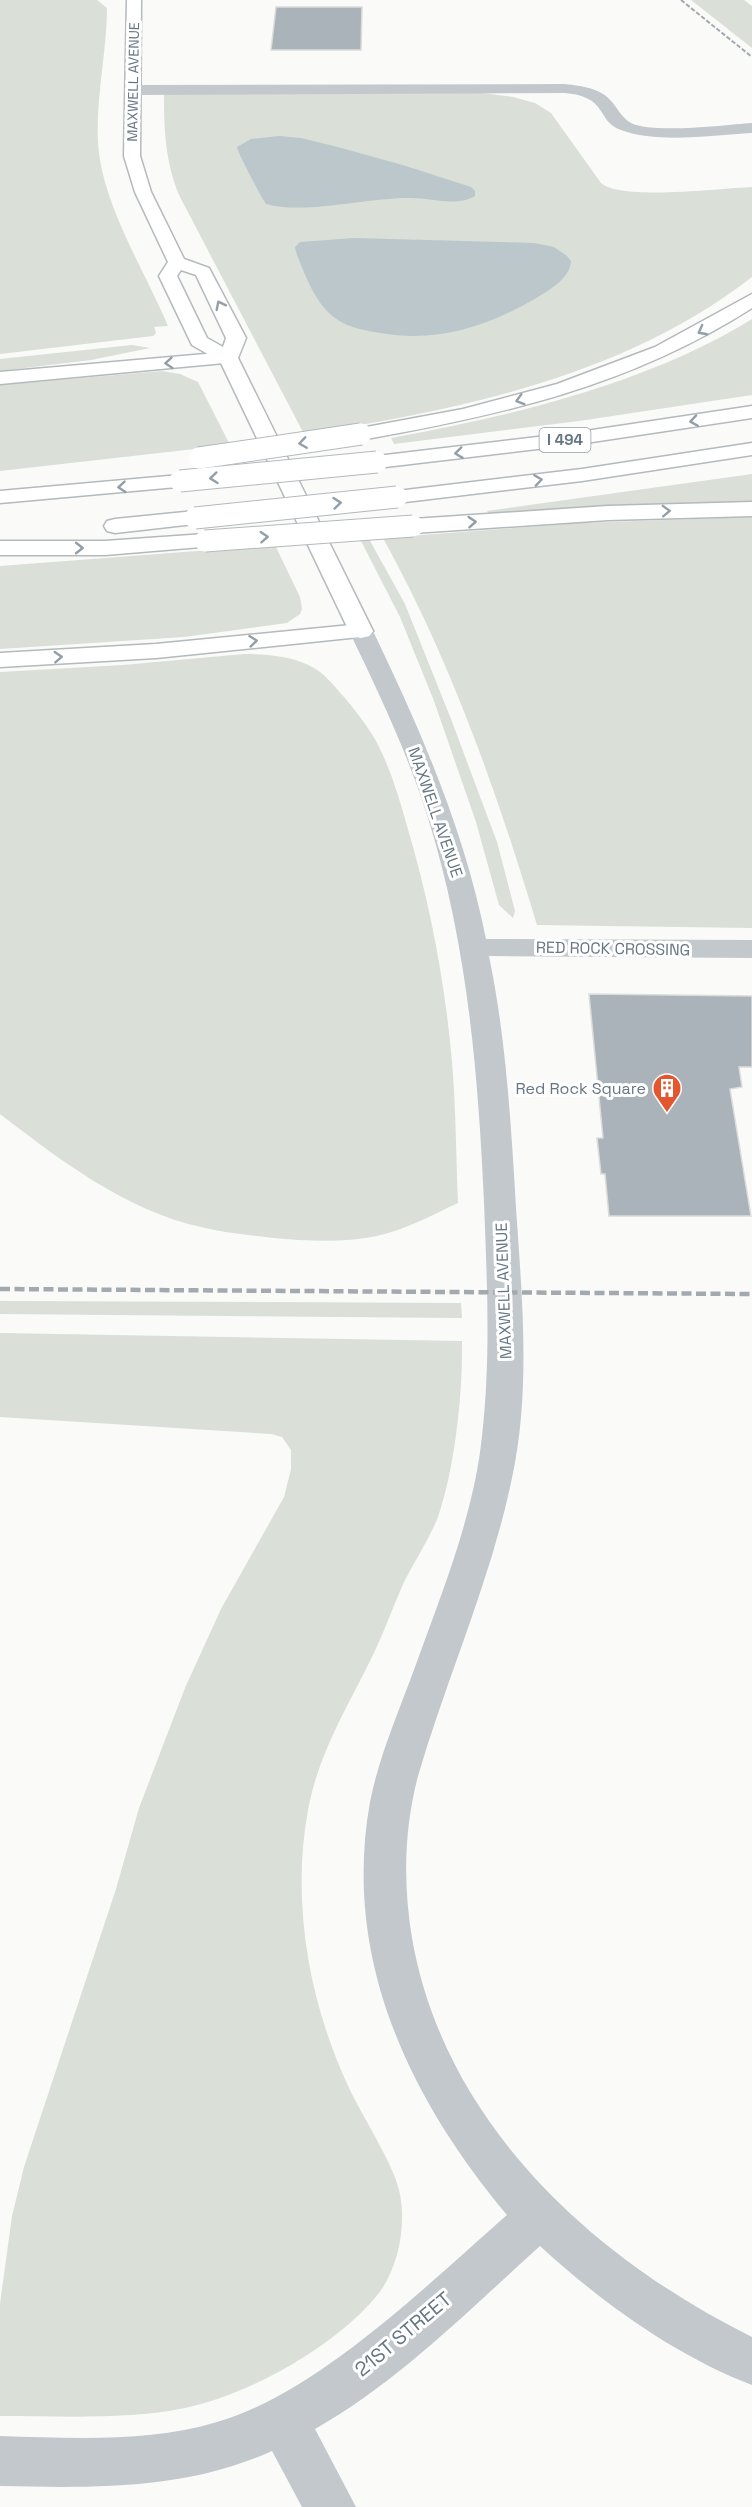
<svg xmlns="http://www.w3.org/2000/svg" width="752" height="2507" font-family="'Space Grotesk',sans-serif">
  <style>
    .green { fill: #dadfd7 }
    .water { fill: #bbc7cb }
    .building { fill: #aab3b9; stroke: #dcdcda; stroke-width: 1.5 }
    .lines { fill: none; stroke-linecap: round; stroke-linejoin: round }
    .major-casing { stroke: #b5babe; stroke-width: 3 }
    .highway-casing { stroke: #b4b9bd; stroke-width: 3 }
    .minor { fill: #c3c8cc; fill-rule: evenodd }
    .major { fill: #fff; fill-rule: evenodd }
    .highway { fill: #fff; fill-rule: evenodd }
    .rail-far1 { stroke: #a2aab0; stroke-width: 2; stroke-dasharray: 4.5 2; stroke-linecap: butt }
    .rail { stroke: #a2aab0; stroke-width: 4.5; stroke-dasharray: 10 4.5; stroke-linecap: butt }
    .highway-bridge-casing { stroke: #b4b9bd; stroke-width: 23; stroke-linecap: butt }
    .highway-bridge { stroke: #fff; stroke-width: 21 }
    .oneway { stroke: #939fa8 }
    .labels { text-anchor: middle; stroke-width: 6; stroke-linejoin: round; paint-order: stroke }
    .far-street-label { font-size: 14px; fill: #657683; stroke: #fff }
    .shield { fill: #fff; stroke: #939fa8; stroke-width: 1.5 }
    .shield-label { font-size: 15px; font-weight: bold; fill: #657683 }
    .street-label { font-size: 16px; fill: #657683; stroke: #fff }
    .poi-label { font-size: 16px; fill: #657683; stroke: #fff; text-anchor: end }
    .near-street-label { font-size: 20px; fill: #657683; stroke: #fff }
  </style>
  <rect width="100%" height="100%" fill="#fafaf8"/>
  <g class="green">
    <path d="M 0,0 L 97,0 L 107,8 C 107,56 92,113 100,160 C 109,215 146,274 168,326 L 154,327 L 156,333 L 153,336 L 0,354 Z"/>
    <path d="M 691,0 L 744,0 L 752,6 L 752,48 Z"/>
    <path d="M 164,93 L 482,93 L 513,97 L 535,103 L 551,113 L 601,183 C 621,201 722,188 752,187 L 752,277 C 625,376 460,410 304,434 L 179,195 C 165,160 164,130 164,93 Z"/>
    <path d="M 752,319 L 752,395 L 579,421 L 394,444 L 391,438 C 511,416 647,384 752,319 Z"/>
    <path d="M 132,345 L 150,348 L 91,360 L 0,371 L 0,359 Z"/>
    <path d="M 162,371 L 180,374 L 198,382 L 230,445 L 0,471 L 0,385 Z"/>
    <path d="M 752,474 L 752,502 L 652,504 L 489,514 L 487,511 Z"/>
    <path d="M 752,517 L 752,928 L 537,925 C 497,792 450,659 383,538 L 578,523 Z"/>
    <path d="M 360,539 L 369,539 L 405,604 L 451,719 L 497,842 L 515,911 L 513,918 L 499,905 L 476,822 L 434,701 L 400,617 Z"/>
    <path d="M 275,545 L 300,597 L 302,609 L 300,614 L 287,623 L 184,637 L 0,649 L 0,566 Z"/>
    <path d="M 244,654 C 268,654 294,656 314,668 C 326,675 335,687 344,697 C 355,710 367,725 376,741 C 390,767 399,797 407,826 C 430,903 445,982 452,1062 C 456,1109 456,1156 458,1203 C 432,1215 405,1230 377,1236 C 343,1243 307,1241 273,1238 C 249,1235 225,1233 201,1227 C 125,1210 60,1160 0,1114 L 0,672 L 123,665 Z"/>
    <path d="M 0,1301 L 461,1303 L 462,1318 L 0,1314 Z"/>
    <path d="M 0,1333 L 462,1341 C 463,1392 455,1468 438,1517 C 429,1539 416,1559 405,1580 C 393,1606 384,1633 371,1659 C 346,1710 319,1752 308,1810 C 291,1902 309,2003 349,2088 C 363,2118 392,2161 399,2190 C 407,2223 399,2266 379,2293 C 338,2345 249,2395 185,2408 C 125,2420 61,2416 0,2416 L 0,2304 L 12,2216 L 24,2167 L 116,1889 L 139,1808 L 185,1688 L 221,1609 L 284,1497 L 291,1469 L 291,1450 L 282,1437 L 271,1434 L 0,1417 Z"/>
  </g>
  <g class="water">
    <path d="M 279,136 L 301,138 L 334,146 L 406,166 L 471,187 L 475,191 L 475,196 C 457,207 431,198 411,198 C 369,197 305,215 266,204 C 263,201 237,151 237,147 L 251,139 Z"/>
    <path d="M 353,238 L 534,243 L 554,247 L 567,256 L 571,261 C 570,278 551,289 538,297 C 489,326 438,343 381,333 C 367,331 350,328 338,320 C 316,306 306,277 297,255 L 295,247 L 300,242 Z"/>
  </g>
  <g class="building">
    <path d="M 276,7 L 362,7 L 361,50 L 271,50 Z"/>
    <path d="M 589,994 L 752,996 L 752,1067 L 739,1067 L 742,1087 L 730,1089 L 751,1216 L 609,1216 L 605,1174 L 601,1174 L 597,1138 L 603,1138 Z"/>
  </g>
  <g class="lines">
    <g class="major-casing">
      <path id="major" d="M 127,0 L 141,0 L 140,156 L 151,192 L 184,259 L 209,268 L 246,338 L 238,358 L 373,631 L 369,636 L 361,638 L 353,636 L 349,631 L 220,361 L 192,345 L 159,276 L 168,262 L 135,192 L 124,156 ZM 181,270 L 196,275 L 226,338 L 223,347 L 207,338 L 177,276 Z"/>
    </g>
    <g class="highway-casing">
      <g id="highway">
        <path d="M 752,294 L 752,308 C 630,386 502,415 361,440 L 354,438 L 351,434 L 354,430 L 361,428 L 463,409 L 557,384 L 655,347 Z"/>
        <path d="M 228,352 L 235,354 L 238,358 L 235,362 L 0,384 L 0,372 Z"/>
        <path d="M 752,406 L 752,418 L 579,444 L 377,468 L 370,466 L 366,462 L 370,458 L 377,456 L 579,432 Z"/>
        <path d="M 752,443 L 752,455 L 582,481 L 397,503 L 389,502 L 386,497 L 389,492 L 397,491 L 582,469 Z"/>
        <path d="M 180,475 L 188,476 L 191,481 L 188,486 L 0,503 L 0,491 Z"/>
        <path d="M 752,502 L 752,516 L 608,520 L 413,533 L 405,531 L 402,526 L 405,521 L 413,519 L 608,506 Z"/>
        <path d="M 195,511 L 203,513 L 206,518 L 203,523 L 115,533 L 107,531 L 104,526 L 107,521 L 115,519 Z"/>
        <path d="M 205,534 L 213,536 L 216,541 L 213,546 L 105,555 L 0,555 L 0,541 L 105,541 Z"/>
        <path d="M 361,624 L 369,626 L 373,631 L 369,636 L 156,658 L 0,667 L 0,653 L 156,644 Z"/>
      </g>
    </g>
    <g class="minor">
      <path d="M 565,84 C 582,86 601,88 612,102 C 618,109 622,118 631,123 C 654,134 724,125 752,123 L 752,133 C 713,135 658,144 621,130 C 596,121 609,97 565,93 L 132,95 L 124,90 L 132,85 Z"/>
      <path d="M 361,624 L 369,626 L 373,631 C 421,731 464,829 486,939 L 752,940 L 752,958 L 489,956 C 506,1038 511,1123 516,1208 C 522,1297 531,1390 512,1478 C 491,1580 447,1677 418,1776 C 404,1829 403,1884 412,1938 C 444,2122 591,2257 752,2337 L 752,2385 C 674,2355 601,2302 540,2246 C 469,2310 398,2382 315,2429 L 356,2507 L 302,2507 L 272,2451 C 185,2490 94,2488 0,2486 L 0,2436 C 72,2438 147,2443 217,2422 C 318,2393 428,2284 507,2215 C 409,2098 342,1958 370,1802 C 379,1756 399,1711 415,1667 C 442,1592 474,1515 482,1436 C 491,1357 487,1281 484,1202 C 478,1071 467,941 427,815 C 407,752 378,691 349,631 L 353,626 Z"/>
    </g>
    <use href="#major" class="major"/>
    <use href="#highway" class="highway"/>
    <path class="rail-far1" d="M 681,0 L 752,57"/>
    <path class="rail" d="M 0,1289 L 752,1294"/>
    <g class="highway-bridge-casing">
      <g id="highway-bridge">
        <path d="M 199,458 L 361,434"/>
        <path d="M 180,481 L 377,462"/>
        <path d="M 195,518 L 397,497"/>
        <path d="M 205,541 L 413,526"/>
      </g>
    </g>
    <use href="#highway-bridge" class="highway-bridge"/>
  </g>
  <defs><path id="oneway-chevron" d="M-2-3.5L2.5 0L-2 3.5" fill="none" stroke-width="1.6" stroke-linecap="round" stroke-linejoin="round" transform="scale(1.5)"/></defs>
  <g class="oneway">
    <use href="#oneway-chevron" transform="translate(220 305) rotate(-117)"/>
    <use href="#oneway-chevron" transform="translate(702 331) rotate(152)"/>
    <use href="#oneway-chevron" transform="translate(169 363) rotate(175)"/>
    <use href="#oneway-chevron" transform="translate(520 400) rotate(164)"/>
    <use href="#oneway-chevron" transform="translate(694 421) rotate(171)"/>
    <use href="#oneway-chevron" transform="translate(303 443) rotate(172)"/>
    <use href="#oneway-chevron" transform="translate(459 453) rotate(173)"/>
    <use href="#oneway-chevron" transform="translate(214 478) rotate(174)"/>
    <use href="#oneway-chevron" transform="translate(538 480) rotate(-8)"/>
    <use href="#oneway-chevron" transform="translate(122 487) rotate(175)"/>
    <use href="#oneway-chevron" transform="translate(337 503) rotate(-6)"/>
    <use href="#oneway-chevron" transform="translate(666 511) rotate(-2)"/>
    <use href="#oneway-chevron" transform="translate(472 522) rotate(-4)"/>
    <use href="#oneway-chevron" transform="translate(264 537) rotate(-4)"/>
    <use href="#oneway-chevron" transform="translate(79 548)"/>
    <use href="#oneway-chevron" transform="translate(253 641) rotate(-6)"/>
    <use href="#oneway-chevron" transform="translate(58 657) rotate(-3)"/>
  </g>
  <defs>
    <g id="building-pin" transform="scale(1.5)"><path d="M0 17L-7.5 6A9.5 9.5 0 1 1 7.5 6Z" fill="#e4572e" stroke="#fff"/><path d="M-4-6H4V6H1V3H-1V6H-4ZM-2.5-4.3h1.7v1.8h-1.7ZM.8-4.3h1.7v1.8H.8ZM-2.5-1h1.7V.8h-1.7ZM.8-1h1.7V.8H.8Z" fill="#fff"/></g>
  </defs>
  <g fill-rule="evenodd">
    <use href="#building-pin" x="667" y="1088"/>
  </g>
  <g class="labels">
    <g class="far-street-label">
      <text transform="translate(133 82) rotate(-89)" y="5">MAXWELL AVENUE</text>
    </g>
    <rect class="shield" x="539.5" y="428" width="51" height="24" rx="4.5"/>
    <g class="shield-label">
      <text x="565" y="445">I 494</text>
    </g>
    <g class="street-label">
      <text transform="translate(436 812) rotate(71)" y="6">MAXWELL AVENUE</text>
      <text transform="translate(613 948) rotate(1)" y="6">RED ROCK CROSSING</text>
      <text transform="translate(503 1291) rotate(-92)" y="6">MAXWELL AVENUE</text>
    </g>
    <g class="poi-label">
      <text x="646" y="1094">Red Rock Square</text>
    </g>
    <g class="near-street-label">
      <text transform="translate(403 2334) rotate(-40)" y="7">21ST STREET</text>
    </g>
  </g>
</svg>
